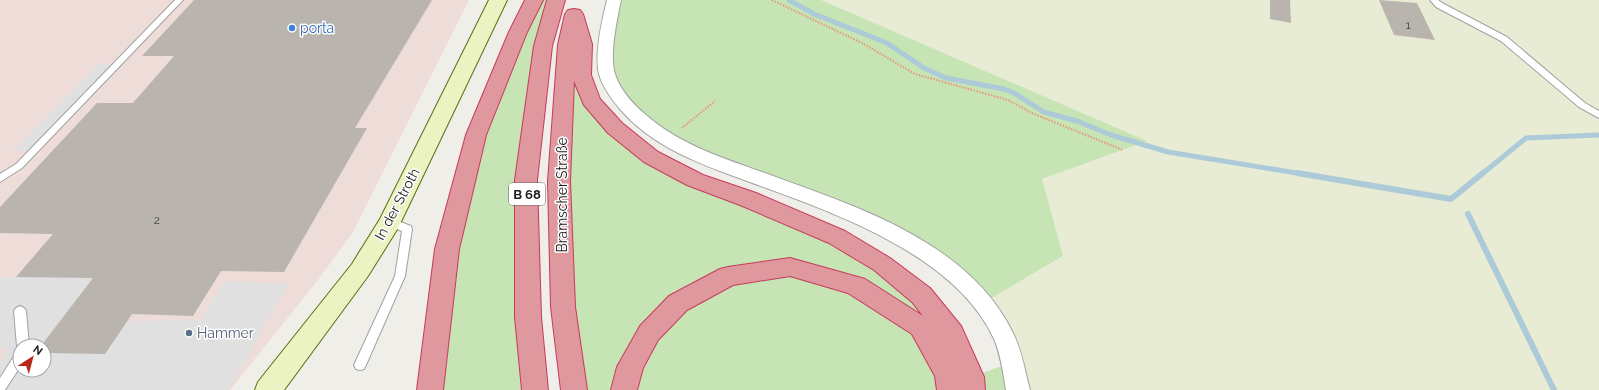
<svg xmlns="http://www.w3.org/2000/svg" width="1599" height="390" font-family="Raleway,sans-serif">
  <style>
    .commercial { fill: #eedcd9; fill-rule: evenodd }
    .farmland { fill: #e8ecd5 }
    .grass { fill: #c6e4b4 }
    .parking { fill: #e0e0e0 }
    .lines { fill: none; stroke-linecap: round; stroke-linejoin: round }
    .stream-far1 { stroke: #adcad8; stroke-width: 5 }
    .stream { stroke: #adcad8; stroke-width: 6 }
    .building { fill: #b9b4ae }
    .lane-casing { stroke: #a1a1a1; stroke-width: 2 }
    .street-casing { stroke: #a1a1a1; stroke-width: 2 }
    .secondary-casing { stroke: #5a6d11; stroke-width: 2 }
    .highway-casing { stroke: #c83a5c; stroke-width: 2 }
    .path { stroke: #eb947d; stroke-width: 2; stroke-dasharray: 1.5 1.5; stroke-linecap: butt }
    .lane { fill: #fff; fill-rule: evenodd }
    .street { fill: #fff; fill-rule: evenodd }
    .secondary { fill: #ecf3c2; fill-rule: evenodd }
    .highway { fill: #de989e; fill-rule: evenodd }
    .shop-dot { fill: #3f7fe0; stroke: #fff; stroke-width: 1.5 }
    .service-dot { fill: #5c6f8a; stroke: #fff; stroke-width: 1.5 }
    .labels { text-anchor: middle; stroke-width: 3; stroke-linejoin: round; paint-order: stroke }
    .number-label { font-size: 12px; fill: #464544 }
    .shield { fill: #fff; stroke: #636363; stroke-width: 1 }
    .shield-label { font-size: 13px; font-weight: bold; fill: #202020 }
    .shop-label { font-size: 14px; fill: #366cbe; stroke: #fff; text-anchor: start }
    .street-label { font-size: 14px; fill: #202020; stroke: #fff }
    .service-label { font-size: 14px; fill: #4e5e75; stroke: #fff; text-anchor: start }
  </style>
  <rect width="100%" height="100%" fill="#f0eee8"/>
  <path class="commercial" d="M 0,0 L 469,0 L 353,232 L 321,276 L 230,390 L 0,390 ZM 20,346 L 44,346 L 44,370 L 20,370 Z"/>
  <path class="farmland" d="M 821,0 L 1599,0 L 1599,390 L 1024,390 L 983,303 L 1063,256 L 1041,179 L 1147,141 Z"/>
  <g class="grass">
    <path d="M 534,0 L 556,0 L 526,180 L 535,390 L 430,390 L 476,135 Z"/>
    <path d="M 614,0 L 821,0 L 1147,141 L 1042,179 L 1063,256 L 983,303 L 909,241 L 700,157 L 627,107 L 606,53 Z"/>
    <path d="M 567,45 L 591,101 L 651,157 L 802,222 L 921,295 L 921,327 L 950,390 L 574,390 Z"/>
    <path d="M 1013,362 L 1024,390 L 972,390 L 971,377 Z"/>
  </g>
  <g class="parking">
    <path d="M 98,64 L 117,65 L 34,151 L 14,150 Z"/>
    <path d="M 1,277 L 93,278 L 41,346 L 20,346 L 20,370 L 44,370 L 44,353 L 105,354 L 128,321 L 200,320 L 225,281 L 288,284 L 228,390 L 0,390 L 0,366 L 6,348 L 0,347 Z"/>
  </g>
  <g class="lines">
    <g class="stream-far1">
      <path d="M 789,0 L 814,14 L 887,43 L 924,68 L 946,78 L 1004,89 L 1014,93 L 1044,112 L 1077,121 L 1111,135 L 1168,152 L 1303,174"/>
      <path d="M 1482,174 L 1526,138 L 1599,135"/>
    </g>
    <g class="stream">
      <path d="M 1297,173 L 1451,199 L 1483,173"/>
      <path d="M 1468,214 L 1554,390"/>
    </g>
  </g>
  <g class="building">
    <path d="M 194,0 L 432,0 L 355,128 L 367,128 L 284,272 L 221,271 L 193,316 L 132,314 L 105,354 L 44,353 L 44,342 L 93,278 L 16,277 L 53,234 L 0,233 L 0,207 L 97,103 L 133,103 L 174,56 L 142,56 Z"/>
    <path d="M 1270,0 L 1290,0 L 1291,23 L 1270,19 Z"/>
    <path d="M 1379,0 L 1417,3 L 1435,40 L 1394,35 Z"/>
  </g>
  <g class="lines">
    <g class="lane-casing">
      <g id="lane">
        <path d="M 175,0 L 183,0 L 22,168 L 0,182 L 0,174 L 16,164 Z"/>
        <path d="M 1430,0 L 1438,0 L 1442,3 L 1507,37 L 1585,103 L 1599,111 L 1599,118 L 1579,107 L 1501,41 L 1436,7 Z"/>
        <path d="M 390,218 L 411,226 L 412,229 L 405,276 L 366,365 L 364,369 L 360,370 L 356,369 L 354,365 L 395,276 L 402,231 L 386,225 L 385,222 L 386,219 Z"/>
        <path d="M 20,306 L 24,308 L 26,311 L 29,346 L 20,346 L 20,350 L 17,346 L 14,311 L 16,308 Z"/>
        <path d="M 20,352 L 20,367 L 5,390 L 0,390 L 0,378 L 16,353 Z"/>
      </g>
    </g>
    <g class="street-casing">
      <path id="street" d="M 607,0 L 621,0 C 617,20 609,55 615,74 C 621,93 637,108 652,120 C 685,146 723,158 762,172 C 852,205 968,240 1013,333 C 1022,351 1025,371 1030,390 L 1006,390 C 1003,373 1001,355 994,339 C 955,253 829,211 747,181 C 700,164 652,147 619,108 C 611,98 602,86 599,74 C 594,54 602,20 607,0 Z"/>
    </g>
    <g class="secondary-casing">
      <path id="secondary" d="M 489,0 L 507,0 L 398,228 L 368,276 L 284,390 L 255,390 L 258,382 L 352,264 L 380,219 Z"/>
    </g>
    <g class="highway-casing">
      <g id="highway">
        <path d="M 525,0 L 543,0 L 527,32 L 486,135 L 459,249 L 443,390 L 417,390 L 435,249 L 466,135 L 509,32 Z"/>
        <path d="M 547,0 L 565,0 L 552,46 L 537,180 L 541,317 L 548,390 L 522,390 L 515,317 L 515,180 L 534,46 Z"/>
        <path d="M 574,9 L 580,10 L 583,14 L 592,44 L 591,75 L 600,99 L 622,123 L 658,152 L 703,175 L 756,193 L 845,231 L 890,258 L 930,288 L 961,326 L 984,377 L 985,390 L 937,390 L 935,376 L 912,334 L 848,293 L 790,276 L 733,285 L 687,310 L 658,340 L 643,368 L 637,390 L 611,390 L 617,367 L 640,326 L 669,296 L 720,269 L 728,267 L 790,258 L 865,279 L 923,316 L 912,302 L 874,270 L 829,243 L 740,205 L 687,185 L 644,162 L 608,133 L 584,105 L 574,81 L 570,181 L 575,307 L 587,390 L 561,390 L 551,307 L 548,181 L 558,45 L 565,14 L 568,10 Z"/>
      </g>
    </g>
    <g class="path">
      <path d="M 772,0 L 864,44 L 915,74 L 1008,100 L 1034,114 L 1123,150"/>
      <path d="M 682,128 L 715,101"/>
    </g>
    <use href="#lane" class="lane"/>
    <use href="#street" class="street"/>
    <use href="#secondary" class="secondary"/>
    <use href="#highway" class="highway"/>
  </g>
  <circle class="shop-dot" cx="292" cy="28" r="4"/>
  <circle class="service-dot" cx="189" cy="333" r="4"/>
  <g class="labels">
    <g class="number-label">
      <text x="1408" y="29">1</text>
      <text x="157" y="224">2</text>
    </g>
    <rect class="shield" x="509" y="183" width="36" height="22" rx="3"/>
    <g class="shield-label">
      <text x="527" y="199">B 68</text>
    </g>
    <g class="shop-label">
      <text x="300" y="33">porta</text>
    </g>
    <g class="street-label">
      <text transform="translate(562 195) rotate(-90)" y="5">Bramscher Straße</text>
      <text transform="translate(397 204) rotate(-62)" y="5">In der Stroth</text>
    </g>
    <g class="service-label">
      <text x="197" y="338">Hammer</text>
    </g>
  </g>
  <g transform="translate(32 358) rotate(36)"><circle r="19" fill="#ffffff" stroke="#a6a6a6"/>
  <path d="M0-3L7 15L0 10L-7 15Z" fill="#ba2716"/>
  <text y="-6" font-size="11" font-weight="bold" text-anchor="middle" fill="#202020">N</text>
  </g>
</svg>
